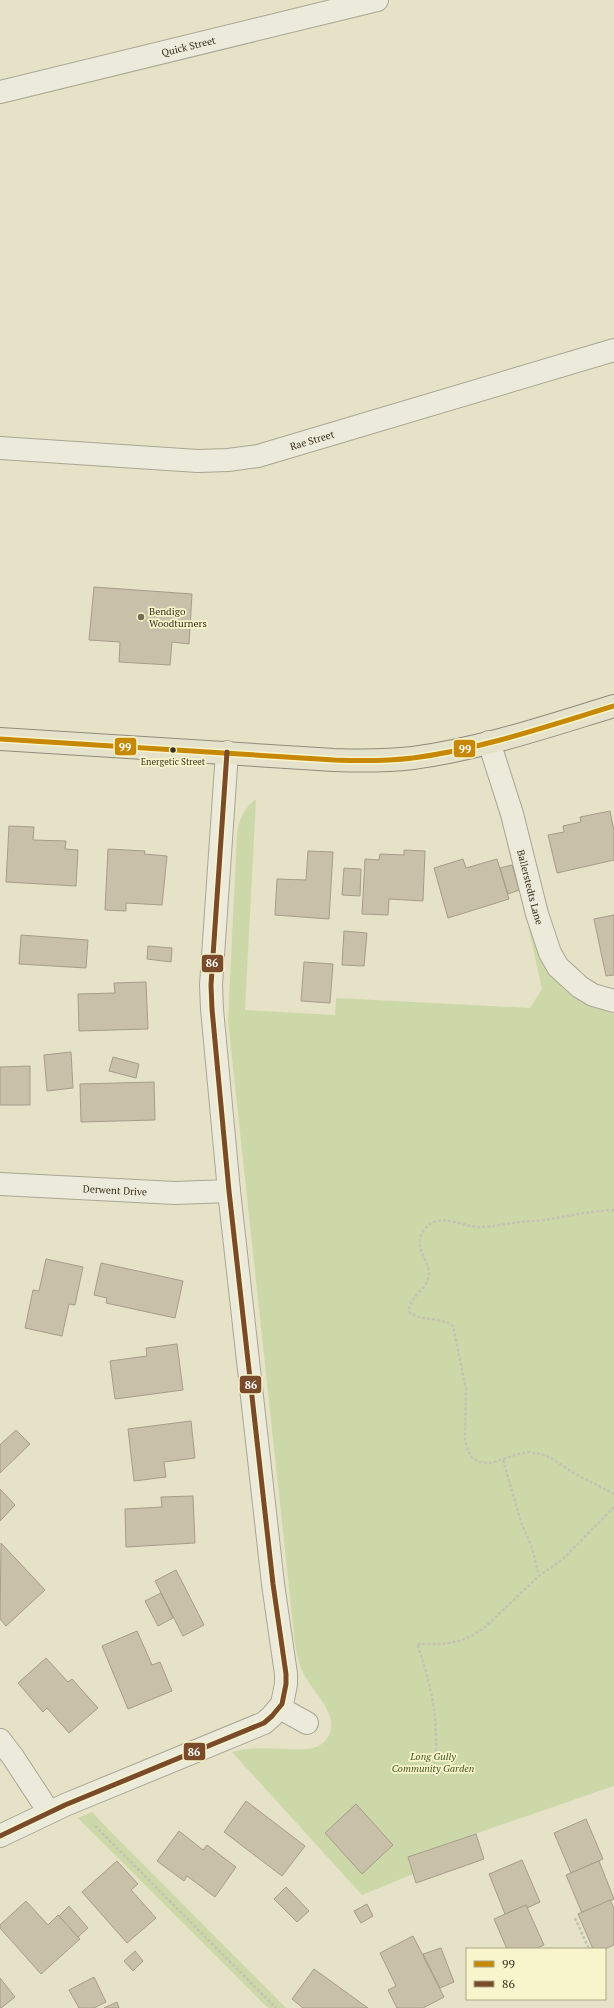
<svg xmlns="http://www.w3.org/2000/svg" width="614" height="2008" font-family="'PT Serif',serif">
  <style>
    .green { fill: #cdd8a9 }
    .building { fill: #c8c0a9; stroke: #a59d88 }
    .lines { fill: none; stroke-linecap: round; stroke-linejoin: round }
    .minor-casing { stroke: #a9a692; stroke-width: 24 }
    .major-casing { stroke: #8f8b79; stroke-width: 24 }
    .path { stroke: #c4c2b2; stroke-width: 2.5; stroke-dasharray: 3 2; stroke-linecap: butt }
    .minor { stroke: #eceadb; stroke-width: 22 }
    .major { stroke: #e4e2cb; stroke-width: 22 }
    .bus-1-casing { stroke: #f8f5cc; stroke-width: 8 }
    .bus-2-casing { stroke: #f8f5cc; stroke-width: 8 }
    .bus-1 { stroke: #c78806; stroke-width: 5 }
    .bus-2 { stroke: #7a4b2a; stroke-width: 5 }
    .poi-dot { fill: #746e57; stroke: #f8f5cc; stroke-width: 1.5 }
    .bus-dot { fill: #372f1a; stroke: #f8f5cc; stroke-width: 1.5 }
    .labels { text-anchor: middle; stroke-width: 3.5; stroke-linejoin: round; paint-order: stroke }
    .bus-label { font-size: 9px; fill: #372f1a; stroke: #f8f5cc }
    .street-label { font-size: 10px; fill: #372f1a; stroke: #f8f5cc }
    .poi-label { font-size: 10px; fill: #372f1a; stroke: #f8f5cc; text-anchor: start }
    .park-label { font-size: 10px; font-style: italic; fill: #3c5520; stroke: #f8f5cc }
    .line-badge { stroke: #f8f5cc; stroke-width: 1.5 }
    .badge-label { font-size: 11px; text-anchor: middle; font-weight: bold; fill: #fff }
  </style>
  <rect width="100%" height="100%" fill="#e5e2c8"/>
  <g class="green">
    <path d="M 256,799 L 245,1010 L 335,1015 L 336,998 L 530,1008 L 542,989 L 506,824 L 558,981 C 574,998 593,1007 614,1014 L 614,1786 L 408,1857 L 413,1874 L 362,1895 L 232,1752 C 257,1745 280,1750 305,1749 C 315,1749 323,1745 328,1737 C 341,1714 311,1691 303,1672 C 298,1663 297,1653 295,1643 L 228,1021 L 237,834 C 239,819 244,808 256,799 Z"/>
    <path d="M 92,1812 L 107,1828 L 286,2008 L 268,2008 L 78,1818 Z"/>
  </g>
  <g class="building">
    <path d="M 94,587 L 192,594 L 189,644 L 172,642 L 170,665 L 119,662 L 120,642 L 89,640 Z"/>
    <path d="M 610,811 L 614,831 L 614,860 L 557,873 L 548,835 L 564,832 L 563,826 L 581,822 L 580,817 Z"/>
    <path d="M 9,826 L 34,827 L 33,840 L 66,841 L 65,849 L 78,850 L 76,886 L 6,882 Z"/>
    <path d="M 108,849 L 145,851 L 144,854 L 167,856 L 162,905 L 126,903 L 126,911 L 105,910 Z"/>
    <path d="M 404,850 L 425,851 L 423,901 L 389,899 L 388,915 L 362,914 L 365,859 L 379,860 L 380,854 L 404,855 Z"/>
    <path d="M 308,851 L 333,852 L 329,919 L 275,915 L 277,879 L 306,880 Z"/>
    <path d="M 463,859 L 466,868 L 497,859 L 509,899 L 448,918 L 434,868 Z"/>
    <path d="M 512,865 L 519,890 L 508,894 L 500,868 Z"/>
    <path d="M 344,868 L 361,869 L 360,896 L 342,895 Z"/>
    <path d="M 614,915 L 614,975 L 606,976 L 594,919 Z"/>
    <path d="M 344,931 L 367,933 L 364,966 L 342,965 Z"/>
    <path d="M 21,935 L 88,940 L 86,968 L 19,964 Z"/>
    <path d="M 148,946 L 172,948 L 171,962 L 147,959 Z"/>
    <path d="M 304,962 L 333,964 L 330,1003 L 301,1001 Z"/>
    <path d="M 146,982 L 148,1029 L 79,1031 L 78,994 L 115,993 L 114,983 Z"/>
    <path d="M 71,1052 L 73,1088 L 47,1091 L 44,1055 Z"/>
    <path d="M 113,1057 L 139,1064 L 136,1078 L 109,1071 Z"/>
    <path d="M 30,1066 L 30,1105 L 0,1105 L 0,1067 Z"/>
    <path d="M 154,1082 L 155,1120 L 81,1122 L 80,1084 Z"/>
    <path d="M 46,1259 L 83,1267 L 75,1305 L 69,1304 L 62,1336 L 25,1328 L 33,1290 L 39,1291 Z"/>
    <path d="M 101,1263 L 183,1281 L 175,1318 L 106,1303 L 107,1298 L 94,1295 Z"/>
    <path d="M 177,1344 L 183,1390 L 115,1399 L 110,1361 L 147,1356 L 146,1348 Z"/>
    <path d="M 191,1421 L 195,1458 L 164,1462 L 166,1477 L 134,1481 L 128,1429 Z"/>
    <path d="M 16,1430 L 30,1444 L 0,1473 L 0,1445 Z"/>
    <path d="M 0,1489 L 15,1505 L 0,1521 Z"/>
    <path d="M 193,1496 L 195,1543 L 126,1547 L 125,1509 L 162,1507 L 161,1497 Z"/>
    <path d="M 1,1543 L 45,1590 L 6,1626 L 0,1619 Z"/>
    <path d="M 176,1570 L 204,1625 L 183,1636 L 155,1581 Z"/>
    <path d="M 161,1593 L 173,1618 L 158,1626 L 145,1601 Z"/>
    <path d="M 137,1631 L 152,1665 L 160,1662 L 172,1691 L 128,1709 L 102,1646 Z"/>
    <path d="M 46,1658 L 68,1682 L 72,1679 L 98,1708 L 69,1733 L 47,1708 L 43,1712 L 18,1683 Z"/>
    <path d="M 246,1801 L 305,1846 L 282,1876 L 224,1832 Z"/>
    <path d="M 356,1804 L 393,1845 L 362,1874 L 325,1833 Z"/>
    <path d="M 586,1819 L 603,1859 L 571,1873 L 554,1833 Z"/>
    <path d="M 179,1831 L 203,1850 L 207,1845 L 236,1867 L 215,1897 L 187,1876 L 184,1881 L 157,1861 Z"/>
    <path d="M 476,1834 L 484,1859 L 416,1883 L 408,1857 Z"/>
    <path d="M 522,1860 L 540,1902 L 527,1908 L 526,1905 L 505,1914 L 489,1874 Z"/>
    <path d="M 117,1861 L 138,1884 L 131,1890 L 156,1918 L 127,1943 L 82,1892 Z"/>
    <path d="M 599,1861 L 614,1899 L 582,1913 L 566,1875 Z"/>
    <path d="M 286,1887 L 309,1911 L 297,1922 L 274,1899 Z"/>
    <path d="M 610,1900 L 614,1908 L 614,1945 L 605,1949 L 593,1949 L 578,1914 Z"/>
    <path d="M 26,1901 L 48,1925 L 58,1915 L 80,1939 L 41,1974 L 0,1928 L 0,1925 Z"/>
    <path d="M 367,1904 L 373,1916 L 361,1923 L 354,1911 Z"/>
    <path d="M 526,1905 L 544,1945 L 535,1949 L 507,1949 L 494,1919 Z"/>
    <path d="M 69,1906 L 88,1928 L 78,1937 L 59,1916 Z"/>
    <path d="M 413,1936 L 444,1997 L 423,2008 L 397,2008 L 388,1990 L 396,1986 L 380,1953 Z"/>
    <path d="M 441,1948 L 454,1982 L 440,1988 L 423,1954 Z"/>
    <path d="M 135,1951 L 143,1961 L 133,1971 L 124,1961 Z"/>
    <path d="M 314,1969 L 368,2008 L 303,2008 L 292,1999 Z"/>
    <path d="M 94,1977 L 106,2002 L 94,2008 L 79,2008 L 69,1990 Z"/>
    <path d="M 0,1978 L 15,1997 L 1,2008 L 0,2008 Z"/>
    <path d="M 117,2002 L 119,2008 L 104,2008 Z"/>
  </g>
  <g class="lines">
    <g class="minor-casing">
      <g id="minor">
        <path id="s1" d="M 0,92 L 377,0"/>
        <path id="s2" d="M 0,448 L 198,461 L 228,460 L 258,456 L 614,350"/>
        <path id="s3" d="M 489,742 L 512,814 L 537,914 L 550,953 L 558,967 L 580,987 L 593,995 L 614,1001"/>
        <path id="s4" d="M 0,1184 L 175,1193 L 229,1191"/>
        <path d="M 280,1708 L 307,1723"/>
        <path d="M 0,1740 L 13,1757 L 49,1812"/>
        <path d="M 0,1836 L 65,1805 L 264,1723 L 272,1716 L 282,1704 L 286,1684 L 286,1674 L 273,1584 L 229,1191 L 212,1009 L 211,985 L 227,752"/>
      </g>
    </g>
    <g class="major-casing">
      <path id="major" d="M 0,739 L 334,760 C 360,761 387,761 413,758 C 481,749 548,726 614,706"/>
    </g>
    <g class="path">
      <path d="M 614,1210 C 592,1211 572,1215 551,1219 C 541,1221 530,1221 520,1222 C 506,1224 492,1227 478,1227 C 460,1226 437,1211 424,1230 C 410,1250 434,1261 428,1279 C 424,1291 408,1299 409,1312 C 422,1322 439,1316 453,1326 L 466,1389 L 465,1438 L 467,1449 L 472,1458 L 479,1462 L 491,1463 L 518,1454 L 530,1452 L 541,1454 L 551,1458 L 572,1472 L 614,1494"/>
      <path d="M 503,1460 L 521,1522 L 532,1548 L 539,1576"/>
      <path d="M 434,1776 C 440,1727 433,1689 417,1644 L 443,1644 L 459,1641 L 472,1636 L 485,1627 L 539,1576 L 563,1559 L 614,1507"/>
      <path d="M 95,1826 L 276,2008"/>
      <path d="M 575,1918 L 589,1949"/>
      <path d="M 544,1948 L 544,1949"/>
    </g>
    <use href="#minor" class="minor"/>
    <use href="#major" class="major"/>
    <g class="bus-1-casing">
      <path id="bus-1" d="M 0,739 L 334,760 C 360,761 387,761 413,758 C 481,749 548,726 614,706"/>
    </g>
    <g class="bus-2-casing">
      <path id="bus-2" d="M 0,1836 L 65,1805 L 264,1723 L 272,1716 L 282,1704 L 286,1684 L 286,1674 L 273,1584 L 229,1191 L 212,1009 L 211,985 L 227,752"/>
    </g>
    <use href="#bus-1" class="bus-1"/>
    <use href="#bus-2" class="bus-2"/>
  </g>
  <circle class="poi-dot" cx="141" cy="617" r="4"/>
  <circle class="bus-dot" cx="173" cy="750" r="3.5"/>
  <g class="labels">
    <g class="bus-label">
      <text x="173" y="765">Energetic Street</text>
    </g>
    <g class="street-label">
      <text dy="4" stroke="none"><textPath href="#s1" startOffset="194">Quick Street</textPath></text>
      <text dy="4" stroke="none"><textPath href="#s2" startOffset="315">Rae Street</textPath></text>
      <text dy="4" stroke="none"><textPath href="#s3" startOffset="151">Ballerstedts Lane</textPath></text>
      <text dy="4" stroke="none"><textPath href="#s4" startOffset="115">Derwent Drive</textPath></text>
    </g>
    <g class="poi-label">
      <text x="149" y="615">Bendigo<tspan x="149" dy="12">Woodturners</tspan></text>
    </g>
    <g class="park-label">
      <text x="433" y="1760">Long Gully<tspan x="433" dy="12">Community Garden</tspan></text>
    </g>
  </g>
  <g class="line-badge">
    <rect x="114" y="737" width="23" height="19" rx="4" fill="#c78806"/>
    <rect x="453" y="739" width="23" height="19" rx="4" fill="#c78806"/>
    <rect x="201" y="954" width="23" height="19" rx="4" fill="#7a4b2a"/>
    <rect x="239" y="1375" width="23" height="19" rx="4" fill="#7a4b2a"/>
    <rect x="183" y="1742" width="23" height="19" rx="4" fill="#7a4b2a"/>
  </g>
  <g class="badge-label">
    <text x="125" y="751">99</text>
    <text x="465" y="753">99</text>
    <text x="212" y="967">86</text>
    <text x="251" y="1389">86</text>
    <text x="194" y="1756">86</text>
  </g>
  <rect x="466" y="1948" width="140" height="52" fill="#f8f5cc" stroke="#aba685"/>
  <rect x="474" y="1961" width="20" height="6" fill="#c78806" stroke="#aba685"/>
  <text x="502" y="1968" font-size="12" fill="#372f1a">99</text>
  <rect x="474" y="1981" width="20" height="6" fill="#7a4b2a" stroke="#aba685"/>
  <text x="502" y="1988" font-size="12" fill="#372f1a">86</text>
</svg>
